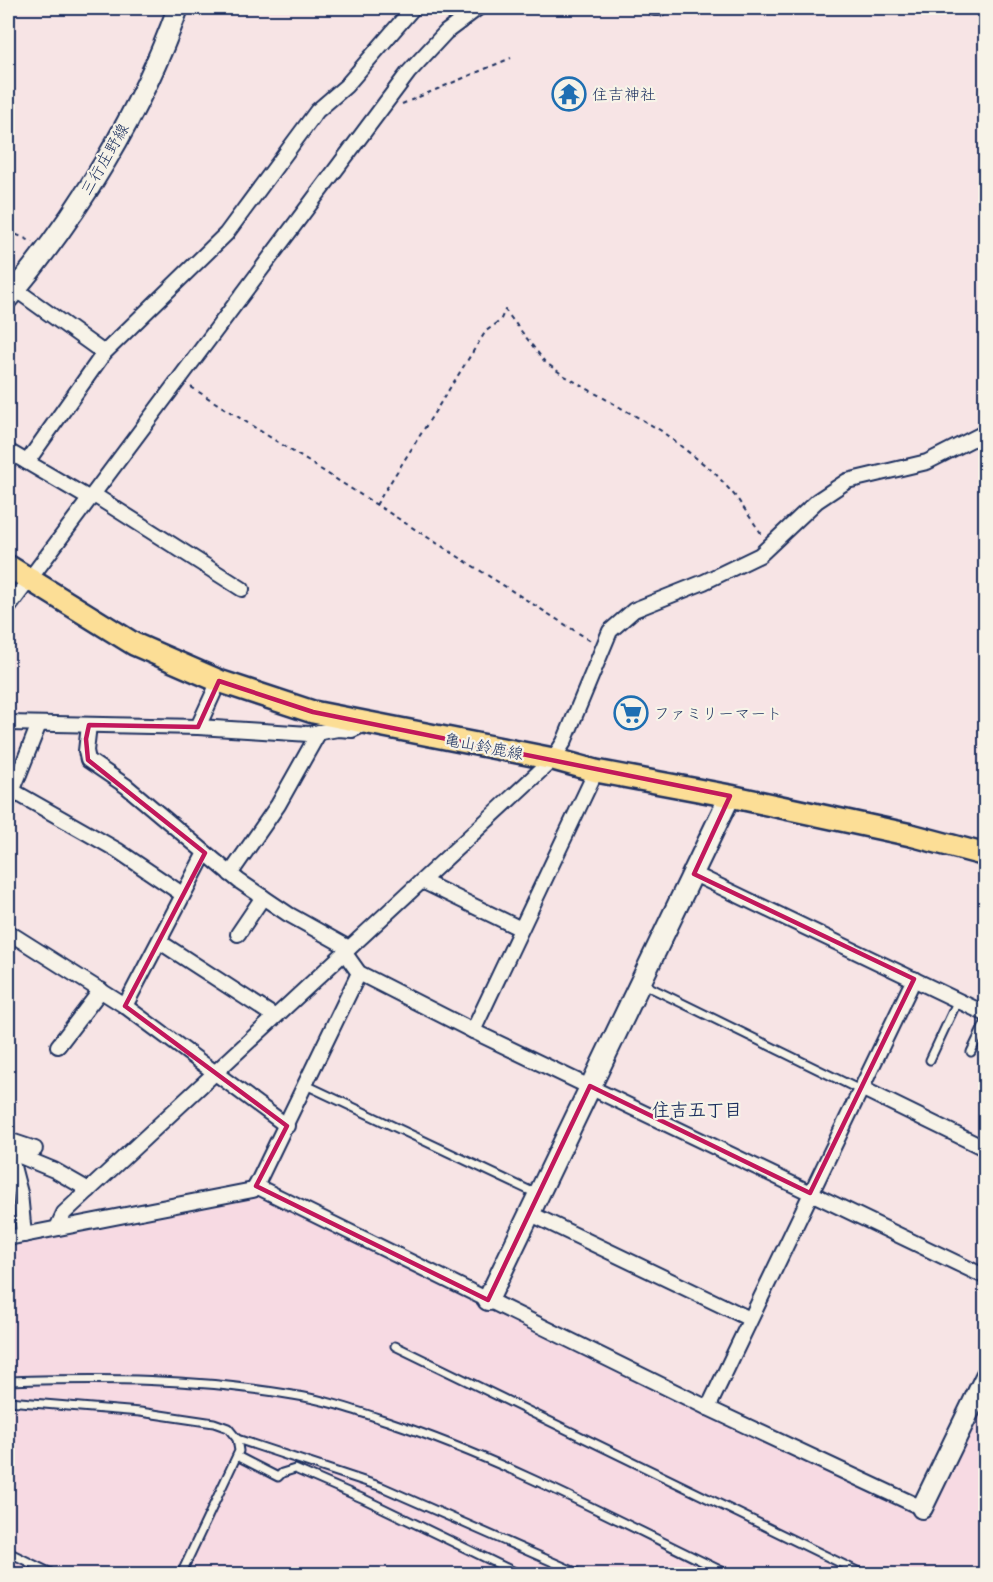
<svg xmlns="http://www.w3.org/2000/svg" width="993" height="1582" font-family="'Gochi Hand','Klee One',sans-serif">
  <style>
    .built { fill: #f7dae3 }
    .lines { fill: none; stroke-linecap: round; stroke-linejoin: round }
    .lane-casing { stroke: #1b2f5e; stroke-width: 11 }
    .street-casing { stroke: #1b2f5e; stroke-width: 18 }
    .secondary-casing { stroke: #1b2f5e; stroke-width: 24 }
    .primary-casing { stroke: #1b2f5e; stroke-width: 26 }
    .path { stroke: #1b2f5e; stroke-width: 2; stroke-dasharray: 4.5 4.5; stroke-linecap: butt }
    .lane { stroke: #f7f3e8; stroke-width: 7 }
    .street { stroke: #f7f3e8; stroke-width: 14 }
    .secondary { stroke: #f7f3e8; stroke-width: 20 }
    .primary { stroke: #fcde96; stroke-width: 21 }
    .marked { fill: none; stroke: #c2185b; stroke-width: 4.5; stroke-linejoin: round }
    .labels { text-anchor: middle; stroke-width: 4.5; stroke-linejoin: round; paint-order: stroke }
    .poi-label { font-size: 16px; fill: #1b2f5e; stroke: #f7f3e8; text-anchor: start }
    .street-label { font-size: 16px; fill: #1b2f5e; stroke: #f7f3e8 }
    .neighbourhood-label { font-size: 18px; font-weight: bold; fill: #1b2f5e; stroke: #f7f3e8 }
  </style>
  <rect width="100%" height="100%" fill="#f7e4e5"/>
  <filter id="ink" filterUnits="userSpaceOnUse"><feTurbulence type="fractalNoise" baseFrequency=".0167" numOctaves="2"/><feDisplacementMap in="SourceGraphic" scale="12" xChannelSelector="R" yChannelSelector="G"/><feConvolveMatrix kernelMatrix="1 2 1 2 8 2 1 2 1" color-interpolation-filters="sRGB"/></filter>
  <g filter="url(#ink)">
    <path class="built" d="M 264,1197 L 928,1517 L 985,1399 L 985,1574 L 8,1574 L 8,1247 Z"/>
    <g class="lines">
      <g class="lane-casing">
        <g id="lane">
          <path d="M 643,984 L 860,1090"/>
          <path d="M 971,1052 L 986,1021"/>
          <path d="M 930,1060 L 958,1000"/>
          <path d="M 306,1085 L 537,1194"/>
          <path d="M 395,1346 L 863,1574"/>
          <path d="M 8,1381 C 105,1378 195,1378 293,1395 C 327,1400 360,1412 393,1423 C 509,1462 618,1521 728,1574"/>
          <path d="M 8,1401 L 140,1412 L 214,1423 L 228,1428 L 237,1439 L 239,1451 L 181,1574"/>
          <path d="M 237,1439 L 382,1487 L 580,1574"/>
          <path d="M 237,1456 L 278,1477 L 282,1473 L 295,1469 L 364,1499 L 519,1574"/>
          <path d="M 8,1552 L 53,1574"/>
        </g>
      </g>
      <g class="street-casing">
        <g id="street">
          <path d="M 654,8 L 660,8"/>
          <path d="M 15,289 L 104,353"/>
          <path d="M 8,451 L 90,499"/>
          <path d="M 27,462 L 104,353 L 226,234 L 317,111 L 346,86 L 413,8"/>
          <path d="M 94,495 L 242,589"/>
          <path d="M 8,608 L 408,73 L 446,32 L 478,8"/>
          <path d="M 8,723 L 198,727 L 309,734 L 338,729 L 352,730 L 367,723"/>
          <path d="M 89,725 L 86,751 L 88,760 L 126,786 L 239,881 L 288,914 L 349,948"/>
          <path d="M 198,727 L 219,681"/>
          <path d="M 13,791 L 117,850 L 182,894"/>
          <path d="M 8,802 L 39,724"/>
          <path d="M 230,874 L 278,805 L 319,732"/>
          <path d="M 694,874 L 986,1014"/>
          <path d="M 422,881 L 521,929"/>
          <path d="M 8,932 L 125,1006 L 287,1126"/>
          <path d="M 238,934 L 263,897"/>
          <path d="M 160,942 L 274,1016"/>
          <path d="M 344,952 L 359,973 L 473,1031 L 986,1277"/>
          <path d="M 125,1006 L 205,853"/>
          <path d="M 473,1031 L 596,771"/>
          <path d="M 58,1046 L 101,990"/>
          <path d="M 861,1088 L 986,1149"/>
          <path d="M 8,1140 L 35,1149"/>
          <path d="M 12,1143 L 9,1151 L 20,1193 L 24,1235"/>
          <path d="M 8,1151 L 54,1170 L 89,1190"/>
          <path d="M 256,1186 L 359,973"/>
          <path d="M 529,1213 L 750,1319"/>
          <path d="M 57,1228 L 64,1213 L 553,759 L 564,742 L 610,631 L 634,610 L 704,582 L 760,555 L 817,501 L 847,481 L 927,462 L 986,432"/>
          <path d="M 8,1238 L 253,1190 L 256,1186 L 708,1408 L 922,1508"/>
          <path d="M 708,1408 L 914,979"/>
        </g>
      </g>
      <g class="secondary-casing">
        <g id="secondary">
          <path d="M 8,298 C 79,214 141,112 178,8"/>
          <path d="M 488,1300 L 730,796"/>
          <path d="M 922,1508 L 986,1376"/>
        </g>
      </g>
      <g class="primary-casing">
        <path id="primary" d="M 8,566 L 134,644 L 219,681 L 313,712 L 553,759 L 596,771 L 730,796 L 911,835 L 986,855"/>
      </g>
      <g class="path">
        <path d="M 402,104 L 511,58"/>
        <path d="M 8,231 L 33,242"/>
        <path d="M 191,387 L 591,641"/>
        <path d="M 376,505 L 486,331 L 500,321 L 505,310 L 545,362 L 563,375 L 660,430 L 714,472 L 736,497 L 763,536"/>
      </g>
      <use href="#lane" class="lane"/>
      <use href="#street" class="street"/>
      <use href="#secondary" class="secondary"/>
      <use href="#primary" class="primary"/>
    </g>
  </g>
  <path class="marked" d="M 219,681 L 313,712 L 730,796 L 694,874 L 914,979 L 810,1193 L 590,1086 L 488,1300 L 256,1186 L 287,1126 L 125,1006 L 205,853 L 88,760 L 86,739 L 89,725 L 198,727 Z"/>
  <defs>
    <g id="temple-ring" transform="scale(1.725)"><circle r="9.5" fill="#f7f3e8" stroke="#1f6fb2" stroke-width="1.5"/><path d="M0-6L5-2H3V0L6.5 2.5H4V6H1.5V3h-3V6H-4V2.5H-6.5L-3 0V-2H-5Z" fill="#1f6fb2"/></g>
    <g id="supermarket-ring" transform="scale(1.725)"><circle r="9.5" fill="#f7f3e8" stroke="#1f6fb2" stroke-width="1.5"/><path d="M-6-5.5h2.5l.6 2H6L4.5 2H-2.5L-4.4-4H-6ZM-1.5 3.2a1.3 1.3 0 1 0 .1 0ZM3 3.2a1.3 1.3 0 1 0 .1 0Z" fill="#1f6fb2"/></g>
  </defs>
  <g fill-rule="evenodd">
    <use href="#temple-ring" x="569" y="94"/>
    <use href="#supermarket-ring" x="631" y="713"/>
  </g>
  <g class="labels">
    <g class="poi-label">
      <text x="592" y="100">住吉神社</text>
      <text x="654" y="719">ファミリーマート</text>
    </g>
    <g class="street-label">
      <text transform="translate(104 159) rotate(-60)" y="6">三行庄野線</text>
      <text transform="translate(484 746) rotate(11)" y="6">亀山鈴鹿線</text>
    </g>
    <g class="neighbourhood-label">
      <text x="697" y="1116">住吉五丁目</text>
    </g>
  </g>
  <rect width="993" height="1582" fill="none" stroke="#f7f3e8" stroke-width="30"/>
  <rect x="15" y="15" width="963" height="1552" fill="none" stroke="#1b2f5e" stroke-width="2" filter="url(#ink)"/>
</svg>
